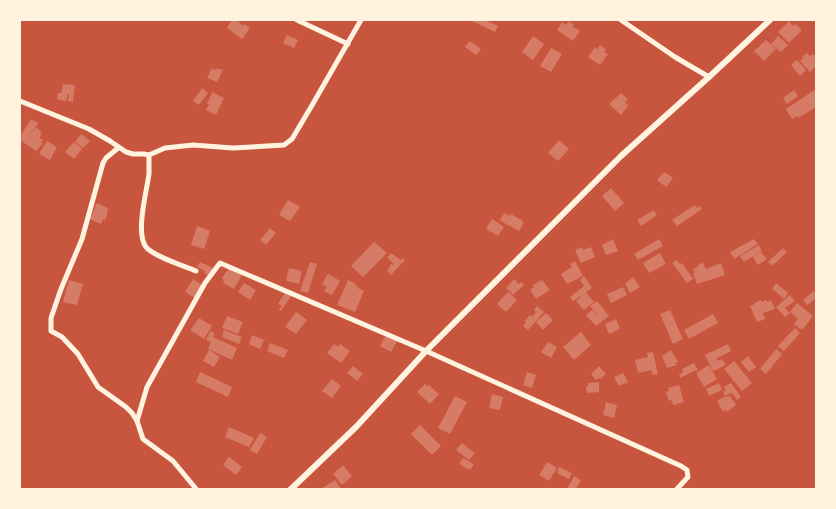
<svg xmlns="http://www.w3.org/2000/svg" width="836" height="509" font-family="Barlow,sans-serif">
  <style>
    .building { fill: #d67c66 }
    .lines { fill: none; stroke-linecap: round; stroke-linejoin: round }
    .minor { stroke: #fff3e0; stroke-width: 5 }
    .tertiary { stroke: #fff3e0; stroke-width: 6 }
  </style>
  <rect width="100%" height="100%" fill="#c8553d"/>
  <g class="building">
    <path d="M 232,20 L 237,20 L 243,26 L 244,24 L 250,28 L 242,39 L 227,28 Z"/>
    <path d="M 470,20 L 485,20 L 498,26 L 495,32 Z"/>
    <path d="M 569,21 L 574,25 L 573,27 L 580,31 L 573,41 L 557,30 L 562,22 L 566,25 Z"/>
    <path d="M 789,21 L 793,26 L 795,24 L 802,30 L 789,43 L 778,32 Z"/>
    <path d="M 287,35 L 298,40 L 294,48 L 283,43 Z"/>
    <path d="M 533,36 L 544,44 L 533,60 L 522,52 Z"/>
    <path d="M 778,36 L 788,45 L 781,52 L 771,44 Z"/>
    <path d="M 766,40 L 776,49 L 764,61 L 754,51 Z"/>
    <path d="M 470,41 L 481,49 L 476,55 L 465,47 Z"/>
    <path d="M 600,45 L 606,49 L 604,52 L 608,54 L 600,65 L 588,57 L 595,47 L 597,49 Z"/>
    <path d="M 551,48 L 562,54 L 551,72 L 540,66 Z"/>
    <path d="M 807,53 L 810,56 L 813,54 L 816,58 L 816,66 L 810,72 L 800,61 L 803,59 L 802,57 Z"/>
    <path d="M 797,60 L 806,70 L 800,76 L 791,65 Z"/>
    <path d="M 212,68 L 216,70 L 217,68 L 223,70 L 217,82 L 207,78 Z"/>
    <path d="M 63,84 L 75,85 L 73,102 L 68,101 L 69,94 L 68,93 L 66,101 L 57,99 L 58,93 L 61,93 Z"/>
    <path d="M 202,88 L 208,93 L 199,105 L 193,101 Z"/>
    <path d="M 816,89 L 816,107 L 798,118 L 797,116 L 792,119 L 786,109 Z"/>
    <path d="M 794,90 L 798,96 L 787,104 L 783,98 Z"/>
    <path d="M 212,92 L 224,98 L 216,115 L 206,110 L 209,104 L 207,104 Z"/>
    <path d="M 621,93 L 628,99 L 625,102 L 628,106 L 621,115 L 609,104 Z"/>
    <path d="M 31,119 L 38,123 L 28,138 L 36,127 L 41,131 L 40,132 L 42,133 L 39,138 L 43,140 L 41,143 L 43,143 L 36,151 L 20,140 L 20,137 Z"/>
    <path d="M 81,134 L 90,141 L 83,148 L 75,142 Z"/>
    <path d="M 559,140 L 569,149 L 558,161 L 548,153 Z"/>
    <path d="M 47,141 L 57,147 L 50,160 L 39,154 Z"/>
    <path d="M 74,142 L 82,149 L 74,159 L 65,152 Z"/>
    <path d="M 665,172 L 673,178 L 666,187 L 657,180 L 663,173 L 664,174 Z"/>
    <path d="M 611,188 L 624,203 L 615,211 L 602,196 Z"/>
    <path d="M 288,200 L 300,207 L 290,221 L 279,215 Z"/>
    <path d="M 97,203 L 108,208 L 107,212 L 108,212 L 105,220 L 103,219 L 101,224 L 90,219 Z"/>
    <path d="M 695,205 L 697,208 L 700,206 L 702,209 L 677,226 L 672,220 Z"/>
    <path d="M 654,210 L 657,215 L 641,226 L 637,220 Z"/>
    <path d="M 504,213 L 510,216 L 511,214 L 523,221 L 522,222 L 524,223 L 519,231 L 506,224 L 500,220 Z"/>
    <path d="M 492,219 L 504,227 L 498,236 L 486,229 Z"/>
    <path d="M 197,226 L 210,231 L 204,249 L 191,245 Z"/>
    <path d="M 270,228 L 276,233 L 266,245 L 260,240 Z"/>
    <path d="M 613,239 L 618,251 L 606,255 L 602,245 Z"/>
    <path d="M 659,239 L 663,246 L 638,260 L 634,254 Z"/>
    <path d="M 754,239 L 758,244 L 734,259 L 730,252 Z"/>
    <path d="M 374,242 L 387,253 L 363,277 L 351,266 Z"/>
    <path d="M 759,245 L 762,251 L 744,262 L 740,256 Z"/>
    <path d="M 582,247 L 583,250 L 591,247 L 595,257 L 581,263 L 575,250 Z"/>
    <path d="M 783,248 L 787,252 L 772,266 L 768,262 Z"/>
    <path d="M 761,252 L 767,259 L 758,265 L 753,257 Z"/>
    <path d="M 391,253 L 401,260 L 403,258 L 405,260 L 391,275 L 387,271 L 391,264 L 393,265 L 394,264 L 387,257 Z"/>
    <path d="M 660,253 L 666,264 L 649,273 L 643,263 Z"/>
    <path d="M 677,260 L 680,264 L 682,263 L 693,279 L 687,283 L 672,263 Z"/>
    <path d="M 575,261 L 583,276 L 567,284 L 561,274 L 572,267 L 570,264 Z"/>
    <path d="M 200,262 L 213,268 L 209,276 L 204,273 L 205,271 L 197,267 Z"/>
    <path d="M 310,262 L 317,264 L 308,293 L 300,291 Z"/>
    <path d="M 703,263 L 706,269 L 721,263 L 725,275 L 697,284 L 693,273 L 695,273 L 693,269 L 699,266 L 698,264 Z"/>
    <path d="M 229,268 L 242,275 L 234,289 L 223,283 L 224,280 L 222,278 Z"/>
    <path d="M 289,268 L 302,271 L 299,284 L 286,281 Z"/>
    <path d="M 328,274 L 340,281 L 332,295 L 324,291 L 327,287 L 322,284 Z"/>
    <path d="M 584,276 L 592,288 L 586,292 L 594,302 L 584,310 L 576,301 L 584,294 L 573,301 L 570,297 L 584,286 L 580,280 Z"/>
    <path d="M 633,277 L 640,287 L 630,293 L 625,284 Z"/>
    <path d="M 193,279 L 202,285 L 195,298 L 185,292 Z"/>
    <path d="M 514,279 L 519,284 L 521,282 L 524,285 L 513,295 L 506,288 Z"/>
    <path d="M 69,280 L 83,284 L 77,305 L 63,302 Z"/>
    <path d="M 348,280 L 356,284 L 355,285 L 358,287 L 358,288 L 364,291 L 355,312 L 337,305 Z"/>
    <path d="M 542,280 L 550,290 L 536,299 L 530,290 L 534,287 L 533,285 Z"/>
    <path d="M 244,283 L 256,290 L 250,300 L 238,292 Z"/>
    <path d="M 776,283 L 788,293 L 784,299 L 772,289 Z"/>
    <path d="M 623,287 L 627,295 L 611,303 L 607,294 Z"/>
    <path d="M 814,291 L 816,294 L 816,298 L 807,305 L 803,300 Z"/>
    <path d="M 508,292 L 517,300 L 506,312 L 497,304 Z"/>
    <path d="M 285,293 L 291,296 L 281,311 L 279,310 L 282,306 L 278,304 Z"/>
    <path d="M 790,295 L 795,301 L 785,308 L 790,313 L 785,317 L 776,307 Z"/>
    <path d="M 761,300 L 762,302 L 766,300 L 767,302 L 771,300 L 775,309 L 763,313 L 765,319 L 757,322 L 750,306 L 755,304 L 754,303 Z"/>
    <path d="M 597,301 L 609,316 L 596,326 L 586,315 L 592,310 L 600,319 L 590,306 Z"/>
    <path d="M 797,303 L 813,316 L 802,330 L 794,324 L 798,319 L 790,312 Z"/>
    <path d="M 537,306 L 544,312 L 528,330 L 523,326 L 526,323 L 525,321 L 530,315 L 532,317 L 536,312 L 534,310 Z"/>
    <path d="M 670,310 L 683,339 L 673,344 L 660,314 Z"/>
    <path d="M 296,312 L 307,320 L 296,334 L 285,327 Z"/>
    <path d="M 546,313 L 553,320 L 543,330 L 536,322 Z"/>
    <path d="M 713,314 L 718,323 L 689,339 L 684,330 Z"/>
    <path d="M 227,316 L 243,322 L 238,334 L 222,328 Z"/>
    <path d="M 199,318 L 212,326 L 204,339 L 190,330 Z"/>
    <path d="M 616,319 L 620,329 L 609,334 L 605,324 Z"/>
    <path d="M 795,328 L 800,333 L 784,351 L 778,346 Z"/>
    <path d="M 224,330 L 242,337 L 239,344 L 222,337 Z"/>
    <path d="M 210,331 L 215,333 L 213,337 L 237,348 L 232,360 L 208,349 L 211,342 L 206,340 Z"/>
    <path d="M 581,332 L 591,345 L 574,360 L 563,347 Z"/>
    <path d="M 252,335 L 264,340 L 260,349 L 249,344 Z"/>
    <path d="M 386,335 L 397,341 L 391,352 L 380,346 Z"/>
    <path d="M 548,342 L 557,347 L 551,358 L 541,352 Z"/>
    <path d="M 270,343 L 288,350 L 284,358 L 267,351 Z"/>
    <path d="M 334,344 L 338,347 L 340,344 L 350,351 L 341,363 L 327,353 Z"/>
    <path d="M 728,344 L 731,351 L 716,359 L 717,361 L 722,359 L 726,365 L 713,371 L 705,355 Z"/>
    <path d="M 776,349 L 782,354 L 766,374 L 760,369 Z"/>
    <path d="M 209,350 L 220,357 L 214,367 L 203,361 Z"/>
    <path d="M 671,350 L 678,362 L 675,363 L 677,365 L 667,368 L 662,356 Z"/>
    <path d="M 653,352 L 658,374 L 653,375 L 651,370 L 638,373 L 635,360 L 648,357 L 647,353 Z"/>
    <path d="M 748,356 L 756,367 L 749,372 L 741,362 Z"/>
    <path d="M 734,361 L 752,383 L 742,391 L 724,369 Z"/>
    <path d="M 694,363 L 698,370 L 695,371 L 693,369 L 694,371 L 680,378 L 679,375 L 683,372 L 682,369 Z"/>
    <path d="M 709,365 L 717,379 L 704,387 L 696,373 Z"/>
    <path d="M 353,366 L 363,374 L 357,381 L 347,373 Z"/>
    <path d="M 599,366 L 606,374 L 600,379 L 599,378 L 596,380 L 591,374 Z"/>
    <path d="M 200,372 L 232,387 L 228,397 L 196,382 Z"/>
    <path d="M 527,372 L 536,375 L 532,388 L 523,385 Z"/>
    <path d="M 623,373 L 628,382 L 619,386 L 614,377 Z"/>
    <path d="M 332,379 L 341,386 L 332,398 L 322,391 Z"/>
    <path d="M 599,382 L 599,392 L 587,393 L 586,387 L 588,387 L 588,383 Z"/>
    <path d="M 719,383 L 722,390 L 709,396 L 706,389 Z"/>
    <path d="M 731,383 L 741,397 L 737,400 L 732,393 L 725,396 L 723,392 L 726,390 L 724,387 Z"/>
    <path d="M 425,384 L 427,386 L 429,385 L 439,394 L 430,404 L 417,392 Z"/>
    <path d="M 679,385 L 684,402 L 673,405 L 672,400 L 669,401 L 666,392 L 669,391 L 668,388 Z"/>
    <path d="M 492,394 L 503,397 L 500,410 L 489,408 Z"/>
    <path d="M 455,396 L 467,402 L 450,434 L 438,428 Z"/>
    <path d="M 726,396 L 727,397 L 730,396 L 736,405 L 727,412 L 726,410 L 723,412 L 717,401 Z"/>
    <path d="M 606,402 L 617,405 L 614,418 L 603,415 Z"/>
    <path d="M 420,425 L 441,446 L 432,455 L 411,434 Z"/>
    <path d="M 229,427 L 254,438 L 249,447 L 225,437 Z"/>
    <path d="M 260,433 L 267,437 L 257,454 L 250,450 Z"/>
    <path d="M 462,443 L 475,453 L 469,460 L 456,450 Z"/>
    <path d="M 229,457 L 242,467 L 236,475 L 223,465 Z"/>
    <path d="M 463,458 L 474,464 L 470,470 L 459,464 Z"/>
    <path d="M 547,462 L 557,468 L 549,481 L 539,475 Z"/>
    <path d="M 343,465 L 352,476 L 342,485 L 333,474 Z"/>
    <path d="M 559,467 L 572,473 L 569,479 L 557,473 Z"/>
    <path d="M 574,476 L 581,480 L 576,489 L 567,489 Z"/>
    <path d="M 335,480 L 341,489 L 321,489 Z"/>
  </g>
  <g class="lines">
    <g class="minor">
      <path d="M 297,20 L 348,44"/>
      <path d="M 621,20 L 675,57 L 709,77"/>
      <path d="M 20,101 L 89,129 L 110,141 L 126,152 L 133,154 L 144,154 L 149,155 L 165,148 L 193,145 L 233,148 L 284,145 L 292,139 L 311,107 L 361,20"/>
      <path d="M 118,148 L 106,158 L 103,163 L 82,239 L 61,289 L 51,318 L 51,331 L 62,337 L 78,354 L 98,387 L 126,407 L 132,413 L 137,421 L 143,439 L 173,461 L 197,490"/>
      <path d="M 149,155 C 149,161 149,168 149,174 C 147,190 135,233 146,247 C 153,256 184,266 196,271"/>
      <path d="M 137,421 L 147,387 L 205,283 L 220,263 L 426,351 L 681,466 L 687,470 L 688,477 L 676,490"/>
    </g>
    <path class="tertiary" d="M 290,490 L 356,427 L 426,351 L 621,156 L 709,77 L 770,20"/>
  </g>
  <rect width="836" height="509" fill="none" stroke="#fff3e0" stroke-width="42"/>
</svg>
